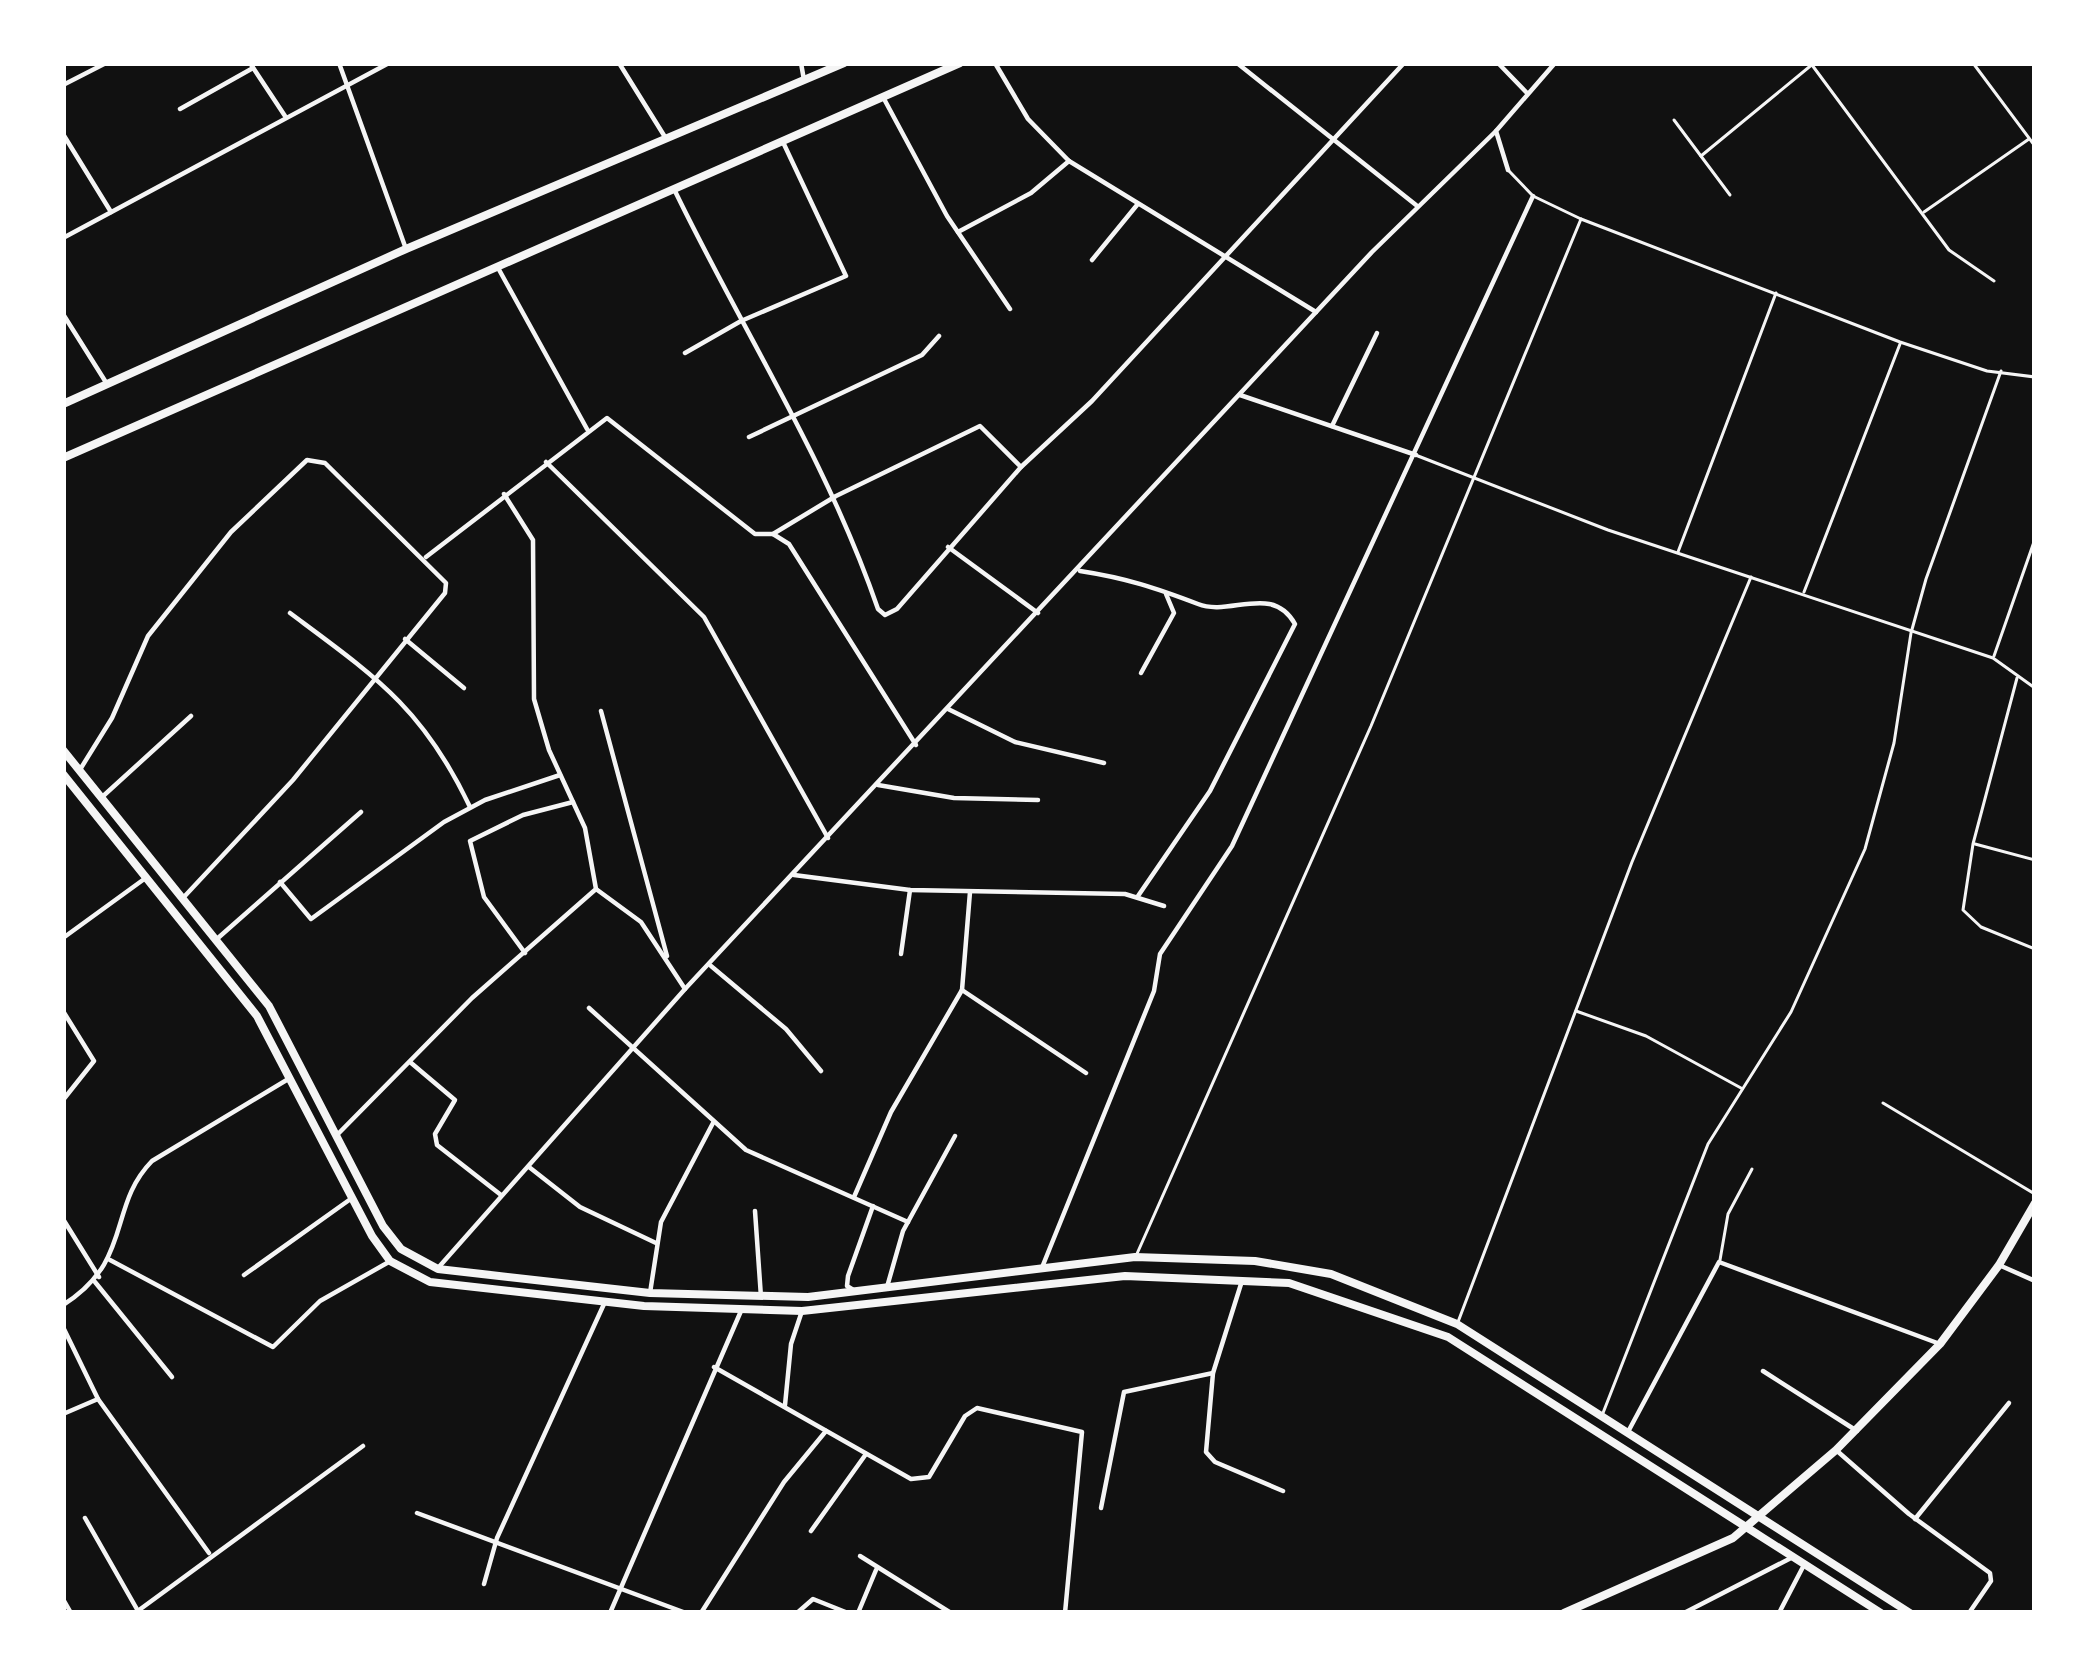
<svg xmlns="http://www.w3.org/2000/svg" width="2098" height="1676" font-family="'Source Sans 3',sans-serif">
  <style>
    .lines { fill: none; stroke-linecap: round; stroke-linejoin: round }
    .pedestrian { stroke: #f5f5f5; stroke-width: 3 }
    .minor { stroke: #f5f5f5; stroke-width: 4.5 }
    .secondary { stroke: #f5f5f5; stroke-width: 8 }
    .trunk { stroke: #f5f5f5; stroke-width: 8 }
  </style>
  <rect width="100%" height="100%" fill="#111"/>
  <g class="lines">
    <g class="pedestrian">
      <path d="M 1973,63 L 2035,146"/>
      <path d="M 1812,65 L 1949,250 L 1994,281"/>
      <path d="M 1674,120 L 1730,195"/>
      <path d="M 1701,156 L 1814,63"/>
      <path d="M 1509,171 L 1533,196 L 1581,219 L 1900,342 L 1987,371 L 2035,377"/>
      <path d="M 1924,212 L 2029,139"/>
      <path d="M 1418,456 L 1608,530 L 1993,658 L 2035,688"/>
      <path d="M 1678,552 L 1776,293"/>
      <path d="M 1804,592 L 1900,344"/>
      <path d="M 1994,656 L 2035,539"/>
      <path d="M 2017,678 L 1973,844 L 1963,910 L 1981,927 L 2035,949"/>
      <path d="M 1975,844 L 2035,860"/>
      <path d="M 1576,1011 L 1646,1036 L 1741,1088"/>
      <path d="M 1883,1103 L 2035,1194"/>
      <path d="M 1136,1256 L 1371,726 L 1581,219"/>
      <path d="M 1720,1260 L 1728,1214 L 1752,1169"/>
      <path d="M 1458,1322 L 1632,862 L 1751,577"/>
      <path d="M 1603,1413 L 1708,1144 L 1791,1012 L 1865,849 L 1894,743 L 1911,633 L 1926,579 L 2001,371"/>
    </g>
    <g class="minor">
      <path d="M 250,63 L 285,116"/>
      <path d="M 339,63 L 406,249"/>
      <path d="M 619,63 L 665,137"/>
      <path d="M 801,63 L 804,80"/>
      <path d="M 995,63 L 1028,119 L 1069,161 L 1316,312"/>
      <path d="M 1237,63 L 1416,205"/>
      <path d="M 1498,63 L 1527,93"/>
      <path d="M 63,85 L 106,63"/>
      <path d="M 883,97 L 947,216 L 1010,309"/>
      <path d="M 180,109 L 253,68"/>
      <path d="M 63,134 L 111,212"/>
      <path d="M 1508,170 L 1496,131 L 1555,63"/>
      <path d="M 674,189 C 743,332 826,458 878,609 L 885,615 L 897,609 L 1021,467 L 1092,401 L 1404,63"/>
      <path d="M 958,232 L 1031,193 L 1069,161"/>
      <path d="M 63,238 L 389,63"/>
      <path d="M 1092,260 L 1137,205"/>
      <path d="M 497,266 L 587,429"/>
      <path d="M 63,314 L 107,384"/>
      <path d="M 685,353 L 741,321 L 846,276 L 782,140"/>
      <path d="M 1240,395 L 1416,455"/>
      <path d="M 1332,426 L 1377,333"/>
      <path d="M 749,437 L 922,355 L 939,336"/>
      <path d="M 546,462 L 704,617 L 828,838"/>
      <path d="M 773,534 L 789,544 L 916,745"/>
      <path d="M 948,547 L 1038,613"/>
      <path d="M 426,557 L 607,418 L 755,534 L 773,534 L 836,496 L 980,426 L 1021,467"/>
      <path d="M 1080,571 C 1126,578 1156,588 1198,604 C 1230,617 1272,583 1295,624 L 1210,791 L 1138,896"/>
      <path d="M 290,613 C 376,677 423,708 470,807"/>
      <path d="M 405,639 L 464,688"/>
      <path d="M 1141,673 L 1174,613 L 1166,594"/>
      <path d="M 948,709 L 1015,742 L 1104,763"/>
      <path d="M 601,711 L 667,956"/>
      <path d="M 81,768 L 112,718 L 148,636 L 231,532 L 307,460 L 325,463 L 446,583 L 445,593 L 293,780 L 183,898"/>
      <path d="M 878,785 L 954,798 L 1038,800"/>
      <path d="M 101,798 L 191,716"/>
      <path d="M 794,875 L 910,890 L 1125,894 L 1164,906"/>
      <path d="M 280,882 L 311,919 L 444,822 L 485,800 L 560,775"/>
      <path d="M 596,889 L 641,922 L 685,989"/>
      <path d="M 63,938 L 147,877"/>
      <path d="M 218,938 L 361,812"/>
      <path d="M 525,953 L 484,897 L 470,841 L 523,815 L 573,802"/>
      <path d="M 901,954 L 910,890"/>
      <path d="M 711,966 L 786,1029 L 821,1071"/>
      <path d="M 962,990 L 1086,1073"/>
      <path d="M 589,1008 L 746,1150 L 908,1222"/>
      <path d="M 63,1011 L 94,1061 L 63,1100"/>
      <path d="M 410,1062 L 455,1100 L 435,1134 L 437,1145 L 501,1195"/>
      <path d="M 337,1135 L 472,998 L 596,889 L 585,828 L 549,750 L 534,699 L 533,540 L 504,494"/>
      <path d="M 529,1167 L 580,1207 L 656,1243"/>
      <path d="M 854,1197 L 891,1112 L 962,990 L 970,892"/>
      <path d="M 755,1211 L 761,1297"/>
      <path d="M 63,1219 L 99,1277"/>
      <path d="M 110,1260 L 273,1347 L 320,1301 L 387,1263"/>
      <path d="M 1043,1265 L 1154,991 L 1160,954 L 1232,846 L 1533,196"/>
      <path d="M 1999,1265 L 2035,1281"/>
      <path d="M 438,1268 L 685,989 L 1372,252 L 1496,131"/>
      <path d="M 244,1275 L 352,1198"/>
      <path d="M 95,1282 L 172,1377"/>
      <path d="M 1241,1284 L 1213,1373 L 1206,1452 L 1215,1462 L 1283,1491"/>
      <path d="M 887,1287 L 903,1231 L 955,1136"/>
      <path d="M 855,1291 L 847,1286 L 848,1276 L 873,1206"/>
      <path d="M 650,1293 L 661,1222 L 713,1123"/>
      <path d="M 63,1305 C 134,1260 107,1207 152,1161 L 290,1078"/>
      <path d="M 63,1327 L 98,1399 L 209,1553"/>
      <path d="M 714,1367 L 911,1479 L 929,1477 L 965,1416 L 977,1408 L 1082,1432 L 1065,1613"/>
      <path d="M 1763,1371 L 1857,1431"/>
      <path d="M 785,1405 L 791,1344 L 802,1311"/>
      <path d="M 63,1414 L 98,1399"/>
      <path d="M 1629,1430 L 1719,1262 L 1940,1344"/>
      <path d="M 1836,1450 L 1909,1514 L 1990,1573 L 1991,1581 L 1969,1613"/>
      <path d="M 1101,1508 L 1124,1392 L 1213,1373"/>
      <path d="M 417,1513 L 686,1613"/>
      <path d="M 85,1518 L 138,1611"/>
      <path d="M 1915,1519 L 2009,1403"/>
      <path d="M 811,1531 L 866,1454"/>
      <path d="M 860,1556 L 951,1613"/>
      <path d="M 484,1584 L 497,1538 L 604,1304"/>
      <path d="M 63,1599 L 71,1613"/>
      <path d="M 135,1613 L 363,1446"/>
      <path d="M 610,1613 L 741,1311"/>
      <path d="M 701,1613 L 784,1482 L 826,1431"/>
      <path d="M 797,1613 L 813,1599 L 848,1613"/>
      <path d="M 858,1613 L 876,1570"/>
      <path d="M 1684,1613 L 1791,1558"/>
      <path d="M 1779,1613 L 1804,1565"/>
    </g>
    <g class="secondary">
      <path d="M 63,750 L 269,1006 L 383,1226 L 401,1249 L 438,1269 L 650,1293 L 808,1297 L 1135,1257 L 1255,1261 L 1331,1274 L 1457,1324 L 1910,1613"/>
      <path d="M 63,774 L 257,1016 L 372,1236 L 390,1261 L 430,1282 L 644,1306 L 802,1311 L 1125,1276 L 1289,1283 L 1448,1337 L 1881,1613"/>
      <path d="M 1564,1613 L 1733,1538 L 1836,1450 L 1940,1344 L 1999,1265 L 2035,1203"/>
    </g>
    <g class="trunk">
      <path d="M 63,404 L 406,249 L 844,63"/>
      <path d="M 63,458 L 960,63"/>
    </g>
  </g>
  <rect width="2098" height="1676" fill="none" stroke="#ffffff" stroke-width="132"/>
</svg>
